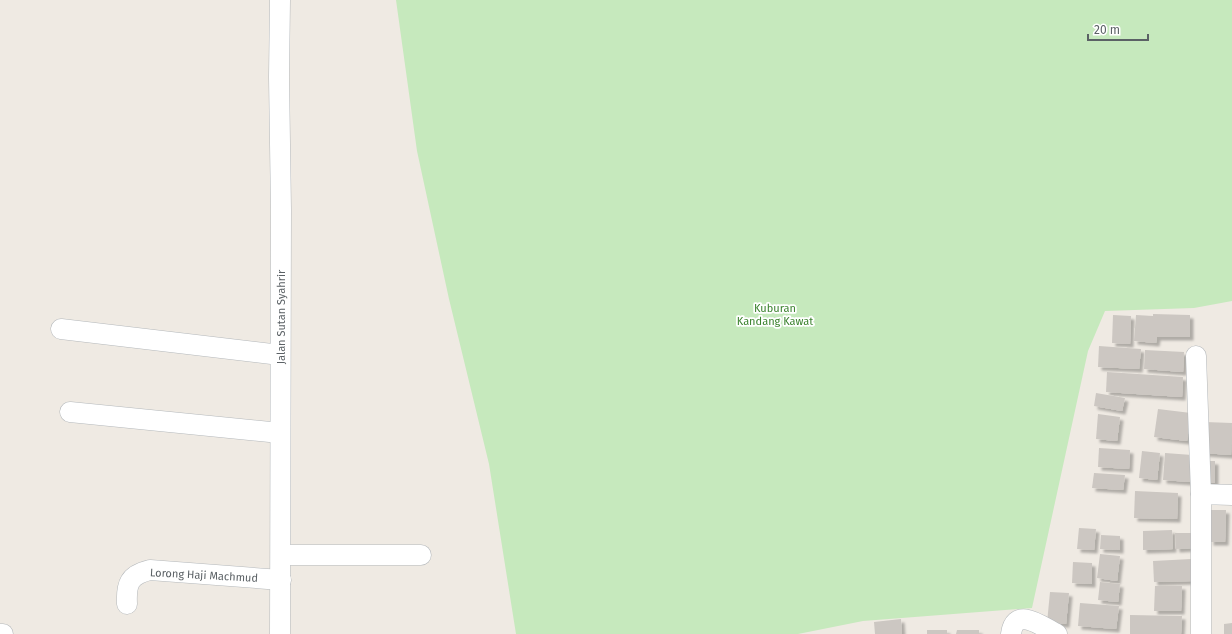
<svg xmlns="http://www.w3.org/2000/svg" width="1232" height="634" font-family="'Fira Sans',sans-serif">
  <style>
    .green { fill: #c6e9bd }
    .building { fill: #ccc7c2; filter: url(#shadow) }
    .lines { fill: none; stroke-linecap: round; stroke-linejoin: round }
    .minor-casing { stroke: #b4b8bb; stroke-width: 21 }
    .minor { stroke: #fff; stroke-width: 20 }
    .labels { text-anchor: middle; stroke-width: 3.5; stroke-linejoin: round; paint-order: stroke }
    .park-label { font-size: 11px; fill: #3a822d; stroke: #fff }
    .street-label { font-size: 11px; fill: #5b6165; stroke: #fff }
  </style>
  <defs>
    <filter id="shadow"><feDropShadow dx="3.5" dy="3.5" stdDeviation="1" flood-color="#0004"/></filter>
  </defs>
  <rect width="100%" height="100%" fill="#efeae3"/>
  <path class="green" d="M 396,0 L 1232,0 L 1232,301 L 1194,308 L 1105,311 L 1088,351 L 1032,608 L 863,621 L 798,634 L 516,634 L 489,464 L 449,299 L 417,151 Z"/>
  <g class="building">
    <path d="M 1153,314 L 1190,315 L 1190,337 L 1157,337 L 1156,343 L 1134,341 L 1136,315 L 1153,316 Z"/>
    <path d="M 1113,315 L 1131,316 L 1130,344 L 1112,343 Z"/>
    <path d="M 1099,346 L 1141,349 L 1139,369 L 1098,367 Z"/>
    <path d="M 1145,350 L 1184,352 L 1183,372 L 1144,369 Z"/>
    <path d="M 1107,372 L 1183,377 L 1182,397 L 1106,392 Z"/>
    <path d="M 1096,393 L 1125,398 L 1122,411 L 1094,406 Z"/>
    <path d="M 1158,409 L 1191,413 L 1187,441 L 1154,437 Z"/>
    <path d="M 1098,414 L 1120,417 L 1117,441 L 1096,439 Z"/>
    <path d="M 1205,422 L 1232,423 L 1231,455 L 1203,453 Z"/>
    <path d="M 1099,448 L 1130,450 L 1129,469 L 1098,467 Z"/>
    <path d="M 1142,451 L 1160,453 L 1157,480 L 1139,478 Z"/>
    <path d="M 1165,453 L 1192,455 L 1190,482 L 1163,480 Z"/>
    <rect x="1205" y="461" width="10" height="22"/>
    <path d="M 1094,473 L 1125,475 L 1123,490 L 1092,488 Z"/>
    <path d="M 1135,491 L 1178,493 L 1177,519 L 1134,518 Z"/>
    <path d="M 1211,510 L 1226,510 L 1225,542 L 1210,542 Z"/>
    <path d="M 1079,528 L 1096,529 L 1094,550 L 1077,549 Z"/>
    <path d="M 1172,530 L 1173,549 L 1143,550 L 1143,531 Z"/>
    <path d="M 1175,533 L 1194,533 L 1194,548 L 1176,549 Z"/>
    <path d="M 1101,535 L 1120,536 L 1120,550 L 1100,549 Z"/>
    <path d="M 1100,554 L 1120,556 L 1117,581 L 1097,578 Z"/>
    <path d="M 1191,559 L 1192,581 L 1154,582 L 1153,561 Z"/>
    <path d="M 1073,562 L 1092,563 L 1092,584 L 1072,583 Z"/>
    <path d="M 1100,582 L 1120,584 L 1118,602 L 1098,600 Z"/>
    <path d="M 1155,586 L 1182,586 L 1181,611 L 1154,611 Z"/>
    <path d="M 1050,592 L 1069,593 L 1066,624 L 1047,623 Z"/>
    <path d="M 1080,603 L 1119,606 L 1116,629 L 1078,626 Z"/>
    <path d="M 1130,615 L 1182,616 L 1181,634 L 1130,634 Z"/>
    <path d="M 901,619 L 902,634 L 875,634 L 874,622 Z"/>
    <path d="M 1232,623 L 1232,634 L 1224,634 L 1224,624 Z"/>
    <rect x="927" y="630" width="20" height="4"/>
    <path d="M 957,630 L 979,630 L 979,634 L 956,634 Z"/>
  </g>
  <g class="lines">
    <g class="minor-casing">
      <g id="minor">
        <path d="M 280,0 L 279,77 L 281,210 L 280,634"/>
        <path d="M 61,329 L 280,355"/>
        <path d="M 1196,356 L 1201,494"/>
        <path d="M 70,412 L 280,433"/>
        <path d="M 281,555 L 421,555"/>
        <path d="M 127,604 C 126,584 129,575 150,570 L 281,580"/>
        <path d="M 0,634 L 3,634"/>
        <path d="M 1011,634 C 1015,604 1044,628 1057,634"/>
        <path d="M 1201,634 L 1201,494 L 1232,495"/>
      </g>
    </g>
    <use href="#minor" class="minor"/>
  </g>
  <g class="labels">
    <g class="park-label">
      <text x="775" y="312">Kuburan<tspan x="775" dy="13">Kandang Kawat</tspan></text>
    </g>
    <g class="street-label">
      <text transform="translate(281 317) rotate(-90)" y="4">Jalan Sutan Syahrir</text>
      <text transform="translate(204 575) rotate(3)" y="4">Lorong Haji Machmud</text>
    </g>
  </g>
  <path d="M1088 34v6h60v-6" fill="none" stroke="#5b6165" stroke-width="2"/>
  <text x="1094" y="34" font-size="12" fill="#5b6165" stroke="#ffffff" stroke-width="3" paint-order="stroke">20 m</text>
</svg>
